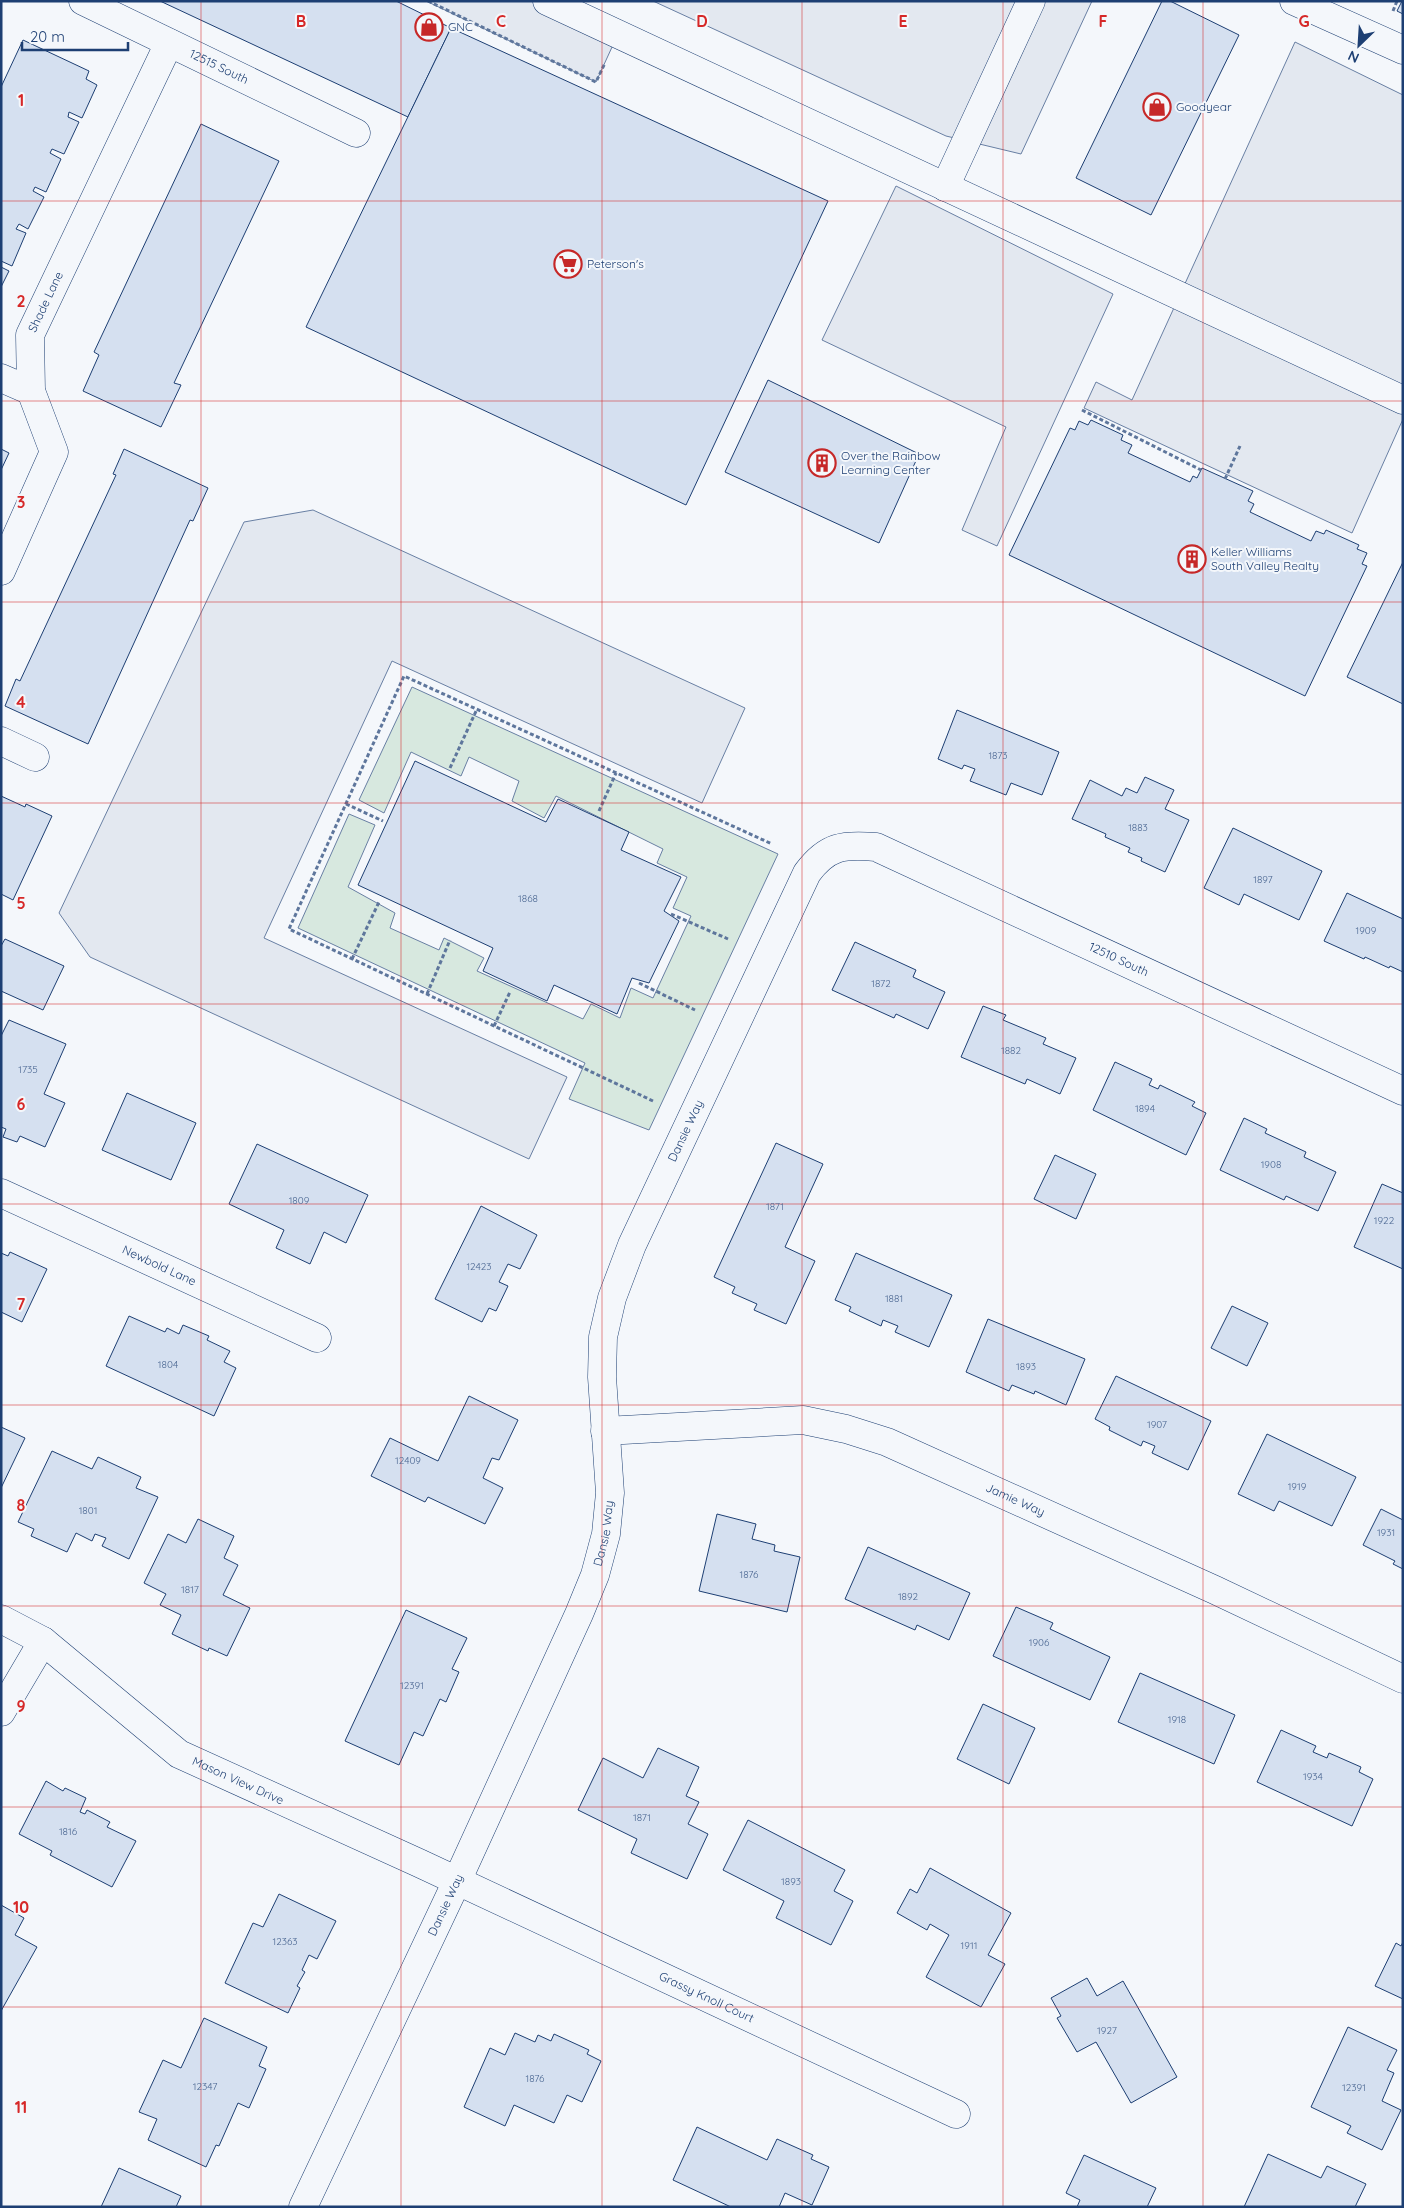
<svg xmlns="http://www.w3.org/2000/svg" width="1404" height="2208" font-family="Quicksand,sans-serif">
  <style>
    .green { fill: #d7e8df; stroke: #687fa3 }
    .parking { fill: #e3e8f0; stroke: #687fa3 }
    .building { fill: #d5e0f0; stroke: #1d3f73 }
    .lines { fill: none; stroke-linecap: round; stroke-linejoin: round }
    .minor-casing { stroke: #1d3f73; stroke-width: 29 }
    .path { stroke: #5e769c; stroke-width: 3; stroke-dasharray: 4 2.5; stroke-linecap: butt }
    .minor { stroke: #f4f7fb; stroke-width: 28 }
    .grid { fill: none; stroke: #d62828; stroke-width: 1; stroke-opacity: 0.55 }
    .labels { text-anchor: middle; stroke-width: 4; stroke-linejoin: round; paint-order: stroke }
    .number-label { font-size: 10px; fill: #4b6792 }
    .poi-label { font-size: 12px; fill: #1d3f73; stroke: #f4f7fb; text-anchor: start }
    .street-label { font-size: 12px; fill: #1d3f73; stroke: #f4f7fb }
    .grid-label { font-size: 16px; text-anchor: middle; font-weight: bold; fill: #d62828; stroke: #f4f7fb; stroke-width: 4; stroke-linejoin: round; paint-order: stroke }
  </style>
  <rect width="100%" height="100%" fill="#f4f7fb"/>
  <path class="green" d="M 412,687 L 778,854 L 649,1130 L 569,1099 L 585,1063 L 298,928 L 349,814 L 375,825 L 348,887 L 395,913 L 390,928 L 439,950 L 444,938 L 484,958 L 477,971 L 583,1019 L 591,1004 L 620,1018 L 631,988 L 653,998 L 691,916 L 673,908 L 687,877 L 657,863 L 663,849 L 556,796 L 544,818 L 512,801 L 519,781 L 469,757 L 461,776 L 411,752 L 384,813 L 359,800 Z"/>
  <g class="parking">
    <path d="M 426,1 L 547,1 L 618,34 L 596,82 Z"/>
    <path d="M 653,1 L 1092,1 L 1021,154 L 946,136 Z"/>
    <path d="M 1295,42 L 1403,95 L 1403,419 L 1352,533 L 1084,408 L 1096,382 L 1132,400 Z"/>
    <path d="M 896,186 L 1113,294 L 997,546 L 962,530 L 1006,427 L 822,340 Z"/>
    <path d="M 313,510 L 745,708 L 702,803 L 392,661 L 264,938 L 567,1077 L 529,1159 L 90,957 L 59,913 L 244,522 Z"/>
  </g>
  <g class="building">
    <path d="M 160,1 L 396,1 L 451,28 L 408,117 Z"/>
    <path d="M 1162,1 L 1170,1 L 1239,35 L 1151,215 L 1076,178 Z"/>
    <path d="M 1402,1 L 1403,1 L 1403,14 L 1397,11 Z"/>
    <path d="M 451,28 L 828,201 L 686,505 L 306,327 Z"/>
    <path d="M 23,40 L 89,71 L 86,79 L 97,85 L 82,118 L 69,112 L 68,117 L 79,122 L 64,154 L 52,149 L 50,153 L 61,159 L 46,192 L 35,187 L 33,191 L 44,197 L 28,229 L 19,224 L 16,229 L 26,233 L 12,266 L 1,261 L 1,87 Z"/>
    <path d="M 201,124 L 279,161 L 174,383 L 181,385 L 161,427 L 83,391 L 99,355 L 94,352 Z"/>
    <path d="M 1,267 L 9,271 L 1,287 Z"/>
    <path d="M 768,380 L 919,454 L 879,543 L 725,472 Z"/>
    <path d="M 1091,420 L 1123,435 L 1121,440 L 1132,445 L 1128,453 L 1190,482 L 1193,476 L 1197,478 L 1202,468 L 1253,491 L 1248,501 L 1254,504 L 1250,512 L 1311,541 L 1316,531 L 1324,534 L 1326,530 L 1359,545 L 1357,549 L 1367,553 L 1362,564 L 1367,566 L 1305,696 L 1009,555 L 1070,428 L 1075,430 L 1079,421 L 1088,425 Z"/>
    <path d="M 1,449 L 9,453 L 1,470 Z"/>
    <path d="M 124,449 L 208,488 L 193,521 L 190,520 L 88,744 L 5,706 L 16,679 L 20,681 L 116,475 L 113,474 Z"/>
    <path d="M 1403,562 L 1403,704 L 1347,677 Z"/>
    <path d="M 957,710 L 1059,752 L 1042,795 L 1011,783 L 1006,795 L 970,781 L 975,769 L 964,765 L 962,769 L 938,759 Z"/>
    <path d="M 415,761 L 546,822 L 558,799 L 629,832 L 621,850 L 681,877 L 664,911 L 679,921 L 649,983 L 632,978 L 617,1014 L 554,985 L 547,1001 L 483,971 L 493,948 L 358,885 Z"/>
    <path d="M 1145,777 L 1174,790 L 1165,809 L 1189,820 L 1165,872 L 1141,861 L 1142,858 L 1128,852 L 1130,848 L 1105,837 L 1106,834 L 1072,819 L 1090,780 L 1122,796 L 1126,788 L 1137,793 Z"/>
    <path d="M 1,796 L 25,807 L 26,804 L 52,816 L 13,900 L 1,894 Z"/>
    <path d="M 1233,828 L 1322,871 L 1299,920 L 1244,894 L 1239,905 L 1204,888 Z"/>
    <path d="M 1347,893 L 1403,919 L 1403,972 L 1390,966 L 1389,968 L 1365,957 L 1364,959 L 1324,941 Z"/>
    <path d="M 5,939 L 64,966 L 43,1010 L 1,991 L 1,946 Z"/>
    <path d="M 855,942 L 916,970 L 913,977 L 945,992 L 928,1029 L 896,1014 L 894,1018 L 832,990 Z"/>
    <path d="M 983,1006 L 1006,1015 L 1003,1020 L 1046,1038 L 1043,1044 L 1076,1058 L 1060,1094 L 1027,1079 L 1025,1084 L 961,1057 Z"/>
    <path d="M 9,1020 L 66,1044 L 44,1094 L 65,1103 L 45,1147 L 20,1136 L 17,1142 L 3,1137 L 6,1129 L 1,1127 L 1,1036 Z"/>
    <path d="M 1115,1062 L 1152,1079 L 1149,1085 L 1158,1089 L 1160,1085 L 1195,1102 L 1192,1106 L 1206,1113 L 1186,1155 L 1093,1110 Z"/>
    <path d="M 127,1093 L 196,1123 L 171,1180 L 102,1150 Z"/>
    <path d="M 1244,1118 L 1267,1129 L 1265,1133 L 1306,1152 L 1304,1157 L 1336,1172 L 1318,1211 L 1286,1196 L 1284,1200 L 1220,1170 Z"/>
    <path d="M 776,1143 L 823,1164 L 785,1247 L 815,1261 L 786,1324 L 754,1310 L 757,1304 L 732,1293 L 735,1287 L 714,1277 Z"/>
    <path d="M 257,1144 L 368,1195 L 346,1243 L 324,1232 L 310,1264 L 276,1248 L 284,1230 L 229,1204 Z"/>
    <path d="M 1055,1155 L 1096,1174 L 1076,1219 L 1034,1199 Z"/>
    <path d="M 1382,1184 L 1403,1193 L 1403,1269 L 1354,1247 Z"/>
    <path d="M 481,1206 L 537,1235 L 520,1269 L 508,1264 L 499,1282 L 508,1286 L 496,1311 L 489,1308 L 482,1322 L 435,1299 Z"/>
    <path d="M 10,1252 L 47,1269 L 22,1322 L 1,1312 L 1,1253 L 8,1256 Z"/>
    <path d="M 856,1253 L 952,1295 L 929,1347 L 895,1332 L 898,1326 L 883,1320 L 881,1326 L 849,1311 L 851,1307 L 835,1300 Z"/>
    <path d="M 1232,1306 L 1268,1323 L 1247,1366 L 1211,1348 Z"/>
    <path d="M 129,1316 L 165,1332 L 167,1328 L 179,1334 L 183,1325 L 209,1336 L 207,1340 L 230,1351 L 224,1362 L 236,1368 L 214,1416 L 106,1366 Z"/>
    <path d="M 988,1319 L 1085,1359 L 1066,1405 L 1035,1391 L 1034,1394 L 1012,1385 L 1009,1391 L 966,1372 Z"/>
    <path d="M 1116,1376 L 1211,1421 L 1188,1470 L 1152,1453 L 1155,1446 L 1143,1441 L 1141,1446 L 1109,1430 L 1110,1427 L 1095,1419 Z"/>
    <path d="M 469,1396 L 518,1420 L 499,1460 L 492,1458 L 483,1478 L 503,1488 L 485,1524 L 428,1497 L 425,1502 L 371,1476 L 390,1438 L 438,1461 Z"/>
    <path d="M 1,1427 L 25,1438 L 1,1488 Z"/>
    <path d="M 1267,1434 L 1356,1477 L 1332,1526 L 1279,1501 L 1274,1511 L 1238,1494 Z"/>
    <path d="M 52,1451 L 92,1469 L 98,1457 L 141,1477 L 136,1488 L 158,1497 L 129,1559 L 102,1546 L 106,1538 L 95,1534 L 92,1541 L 76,1533 L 67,1552 L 31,1536 L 34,1529 L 18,1522 Z"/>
    <path d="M 1381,1509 L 1403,1520 L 1403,1569 L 1393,1564 L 1395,1561 L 1363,1545 Z"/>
    <path d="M 717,1514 L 756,1524 L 752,1539 L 775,1545 L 774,1551 L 800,1557 L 787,1612 L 699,1591 Z"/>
    <path d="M 198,1519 L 234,1536 L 224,1558 L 238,1565 L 223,1595 L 250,1608 L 227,1656 L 209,1648 L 208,1651 L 172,1634 L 181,1615 L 160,1605 L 166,1594 L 144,1583 L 168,1534 L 186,1543 Z"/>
    <path d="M 868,1547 L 970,1593 L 949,1640 L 917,1625 L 915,1630 L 845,1599 Z"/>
    <path d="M 1016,1607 L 1053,1623 L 1050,1629 L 1110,1657 L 1090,1700 L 993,1656 Z"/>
    <path d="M 406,1610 L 467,1638 L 452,1669 L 459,1672 L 446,1702 L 440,1699 L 423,1736 L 414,1732 L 399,1765 L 345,1741 Z"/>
    <path d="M 1140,1673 L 1235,1715 L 1214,1764 L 1118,1722 Z"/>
    <path d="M 983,1704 L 1035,1728 L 1009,1784 L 957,1759 Z"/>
    <path d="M 1281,1730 L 1316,1746 L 1313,1752 L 1327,1758 L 1329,1753 L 1361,1767 L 1359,1772 L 1373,1779 L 1352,1826 L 1257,1782 Z"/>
    <path d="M 658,1748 L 699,1767 L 686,1796 L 699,1802 L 688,1824 L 708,1834 L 687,1879 L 631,1853 L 637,1839 L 578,1810 L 603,1758 L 643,1778 Z"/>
    <path d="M 46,1781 L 63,1791 L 65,1788 L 86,1798 L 80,1812 L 85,1814 L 87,1810 L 110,1822 L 107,1827 L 136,1841 L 112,1887 L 50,1855 L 52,1851 L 19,1834 Z"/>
    <path d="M 748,1820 L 845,1870 L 834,1891 L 853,1901 L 831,1945 L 776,1918 L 784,1901 L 723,1870 Z"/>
    <path d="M 930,1868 L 1011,1913 L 988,1955 L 1005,1964 L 981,2007 L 926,1977 L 949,1935 L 930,1924 L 927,1930 L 897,1913 L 910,1889 L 917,1893 Z"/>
    <path d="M 279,1894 L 336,1921 L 317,1959 L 309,1955 L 302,1970 L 305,1972 L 297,1986 L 300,1988 L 288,2013 L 225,1983 L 253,1923 L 263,1927 Z"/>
    <path d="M 1,1905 L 24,1918 L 15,1935 L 37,1947 L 1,2011 Z"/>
    <path d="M 1403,1942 L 1403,1999 L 1375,1986 L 1396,1943 L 1401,1946 Z"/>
    <path d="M 1087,1978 L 1097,1996 L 1123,1981 L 1177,2077 L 1131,2103 L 1096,2042 L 1077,2052 L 1057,2018 L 1061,2016 L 1051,1998 Z"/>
    <path d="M 204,2018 L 267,2047 L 259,2066 L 266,2069 L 249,2108 L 238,2103 L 219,2146 L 216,2145 L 206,2167 L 148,2140 L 157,2119 L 139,2112 L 163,2060 L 181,2068 Z"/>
    <path d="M 1348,2027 L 1397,2050 L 1387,2070 L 1394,2073 L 1382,2101 L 1401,2110 L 1382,2150 L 1347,2133 L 1351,2126 L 1311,2107 Z"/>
    <path d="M 515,2033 L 535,2042 L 538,2035 L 551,2041 L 554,2034 L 589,2050 L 587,2054 L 601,2061 L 582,2102 L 567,2095 L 554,2123 L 514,2105 L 505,2126 L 464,2107 L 490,2048 L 505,2055 Z"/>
    <path d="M 697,2127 L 767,2160 L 777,2139 L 813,2155 L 811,2159 L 829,2167 L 812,2205 L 785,2193 L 779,2207 L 731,2207 L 673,2180 Z"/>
    <path d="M 1268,2154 L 1321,2178 L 1327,2166 L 1366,2184 L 1355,2207 L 1244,2207 Z"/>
    <path d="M 1084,2155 L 1156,2188 L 1147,2207 L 1077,2207 L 1080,2200 L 1066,2193 Z"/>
    <path d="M 119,2168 L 181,2196 L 176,2207 L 101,2207 Z"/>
  </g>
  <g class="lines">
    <g class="minor-casing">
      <g id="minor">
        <path id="s1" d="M 83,1 L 356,133"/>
        <path d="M 547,1 L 1403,400"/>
        <path d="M 1294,1 L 1403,50"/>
        <path d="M 945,187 L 1031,1"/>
        <path d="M 1,378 L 31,391"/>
        <path id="s2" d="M 1,571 L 54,452 L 31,391 L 30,335 L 169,43"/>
        <path d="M 1,741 L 35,757"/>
        <path id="s3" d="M 1,1193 L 317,1338"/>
        <path id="s4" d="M 605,1431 L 803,1420 L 846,1429 L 887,1442 L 1215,1590 L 1403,1679"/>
        <path id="s5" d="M 1,1619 L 43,1641 L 179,1754 L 419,1863 L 956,2114"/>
        <path d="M 1,1712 L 43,1641"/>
        <path id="s6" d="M 303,2207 L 457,1881 L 579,1614 L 595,1575 L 606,1534 L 610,1493 L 602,1377 L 603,1337 L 612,1298 L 632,1245 L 807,873 C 827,846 843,844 876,847 L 1403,1091"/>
      </g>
    </g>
    <g class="path">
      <path d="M 428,1 L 596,82 L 605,63"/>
      <path d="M 1393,11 L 1397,1"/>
      <path d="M 1082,410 L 1201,470"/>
      <path d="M 1225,479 L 1240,446"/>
      <path d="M 450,768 L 477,709"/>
      <path d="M 346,804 L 383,821"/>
      <path d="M 599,811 L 616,773"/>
      <path d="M 671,914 L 728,939"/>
      <path d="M 352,959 L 379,902"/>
      <path d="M 639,983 L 695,1010"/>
      <path d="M 427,994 L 450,940"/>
      <path d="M 494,1026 L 510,992"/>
      <path d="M 653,1101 L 289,929 L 404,676 L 772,844"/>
    </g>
    <use href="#minor" class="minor"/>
  </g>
  <path class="grid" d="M 201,1 L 201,2207M 401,1 L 401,2207M 602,1 L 602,2207M 802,1 L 802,2207M 1003,1 L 1003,2207M 1203,1 L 1203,2207M 1,201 L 1403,201M 1,401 L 1403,401M 1,602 L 1403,602M 1,803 L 1403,803M 1,1004 L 1403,1004M 1,1204 L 1403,1204M 1,1405 L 1403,1405M 1,1606 L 1403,1606M 1,1807 L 1403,1807M 1,2007 L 1403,2007"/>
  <defs>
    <g id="shop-ring" transform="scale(1.4375)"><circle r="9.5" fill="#f4f7fb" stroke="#c62828" stroke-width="1.5"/><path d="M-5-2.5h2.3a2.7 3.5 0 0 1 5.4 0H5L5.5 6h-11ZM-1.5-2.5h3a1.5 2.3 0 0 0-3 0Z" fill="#c62828"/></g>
    <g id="supermarket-ring" transform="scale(1.4375)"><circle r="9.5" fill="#f4f7fb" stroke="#c62828" stroke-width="1.5"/><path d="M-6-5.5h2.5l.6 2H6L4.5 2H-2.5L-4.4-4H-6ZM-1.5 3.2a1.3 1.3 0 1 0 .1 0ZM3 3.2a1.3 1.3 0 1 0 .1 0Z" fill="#c62828"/></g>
    <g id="building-ring" transform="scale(1.4375)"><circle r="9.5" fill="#f4f7fb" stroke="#c62828" stroke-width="1.5"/><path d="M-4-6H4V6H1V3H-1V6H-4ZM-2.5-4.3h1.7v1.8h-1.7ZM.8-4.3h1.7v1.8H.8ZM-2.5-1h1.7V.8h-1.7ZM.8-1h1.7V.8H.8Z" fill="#c62828"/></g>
  </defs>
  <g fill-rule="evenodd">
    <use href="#shop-ring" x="429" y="27"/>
    <use href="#shop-ring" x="1157" y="107"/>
    <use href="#supermarket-ring" x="568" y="264"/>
    <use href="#building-ring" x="822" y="463"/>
    <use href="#building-ring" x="1192" y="559"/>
  </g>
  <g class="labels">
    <g class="number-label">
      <text x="998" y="759">1873</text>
      <text x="1138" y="831">1883</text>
      <text x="1263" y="883">1897</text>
      <text x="528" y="902">1868</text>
      <text x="1366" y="934">1909</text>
      <text x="881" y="987">1872</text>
      <text x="1011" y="1054">1882</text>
      <text x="28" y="1073">1735</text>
      <text x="1145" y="1112">1894</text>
      <text x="1271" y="1168">1908</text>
      <text x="299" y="1204">1809</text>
      <text x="775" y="1210">1871</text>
      <text x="1384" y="1224">1922</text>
      <text x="479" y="1270">12423</text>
      <text x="894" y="1302">1881</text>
      <text x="168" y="1368">1804</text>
      <text x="1026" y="1370">1893</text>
      <text x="1157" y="1428">1907</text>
      <text x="408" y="1464">12409</text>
      <text x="1297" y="1490">1919</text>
      <text x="88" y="1514">1801</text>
      <text x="1386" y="1536">1931</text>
      <text x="749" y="1578">1876</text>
      <text x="190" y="1593">1817</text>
      <text x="908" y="1600">1892</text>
      <text x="1039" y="1646">1906</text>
      <text x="412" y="1689">12391</text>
      <text x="1177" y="1723">1918</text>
      <text x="1313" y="1780">1934</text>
      <text x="642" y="1821">1871</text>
      <text x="68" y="1835">1816</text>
      <text x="791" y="1885">1893</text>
      <text x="285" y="1945">12363</text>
      <text x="969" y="1949">1911</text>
      <text x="1107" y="2034">1927</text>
      <text x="535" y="2082">1876</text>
      <text x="205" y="2090">12347</text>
      <text x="1354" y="2091">12391</text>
    </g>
    <g class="poi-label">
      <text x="448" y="31">GNC</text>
      <text x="1176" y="111">Goodyear</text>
      <text x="587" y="268">Peterson's</text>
      <text x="841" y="460">Over the Rainbow<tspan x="841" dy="14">Learning Center</tspan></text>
      <text x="1211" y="556">Keller Williams<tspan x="1211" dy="14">South Valley Realty</tspan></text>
    </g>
    <g class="street-label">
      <text dy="4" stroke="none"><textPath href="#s1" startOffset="151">12515 South</textPath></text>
      <text dy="4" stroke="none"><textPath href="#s2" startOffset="288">Shade Lane</textPath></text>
      <text dy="4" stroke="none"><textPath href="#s6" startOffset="1790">12510 South</textPath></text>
      <text dy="4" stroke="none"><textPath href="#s6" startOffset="1159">Dansie Way</textPath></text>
      <text dy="4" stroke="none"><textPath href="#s3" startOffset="174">Newbold Lane</textPath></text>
      <text dy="4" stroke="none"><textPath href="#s4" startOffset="426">Jamie Way</textPath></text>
      <text dy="4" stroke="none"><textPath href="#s6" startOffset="739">Dansie Way</textPath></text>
      <text dy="4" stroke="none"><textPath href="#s5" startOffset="289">Mason View Drive</textPath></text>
      <text dy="4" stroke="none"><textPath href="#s6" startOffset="334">Dansie Way</textPath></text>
      <text dy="4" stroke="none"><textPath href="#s5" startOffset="805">Grassy Knoll Court</textPath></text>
    </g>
  </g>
  <g class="grid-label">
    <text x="301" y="27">B</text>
    <text x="501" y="27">C</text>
    <text x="702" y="27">D</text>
    <text x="903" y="27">E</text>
    <text x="1103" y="27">F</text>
    <text x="1304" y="27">G</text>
    <text x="21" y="106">1</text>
    <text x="21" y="307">2</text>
    <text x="21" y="508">3</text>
    <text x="21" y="708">4</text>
    <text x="21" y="909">5</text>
    <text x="21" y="1110">6</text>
    <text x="21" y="1310">7</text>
    <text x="21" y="1511">8</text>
    <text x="21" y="1712">9</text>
    <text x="21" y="1913">10</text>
    <text x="21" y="2113">11</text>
  </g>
  <rect width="1404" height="2208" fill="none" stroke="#1d3f73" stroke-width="5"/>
  <g transform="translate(1359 45) rotate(205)" stroke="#f4f7fb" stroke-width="4" paint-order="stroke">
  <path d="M0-4L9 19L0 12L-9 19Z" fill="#1d3f73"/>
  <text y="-8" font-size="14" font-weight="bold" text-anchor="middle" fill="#1d3f73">N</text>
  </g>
  <path d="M22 42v8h106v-8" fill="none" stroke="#1d3f73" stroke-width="2.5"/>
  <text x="30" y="42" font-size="15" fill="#1d3f73" stroke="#f4f7fb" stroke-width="4" paint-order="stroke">20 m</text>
</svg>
